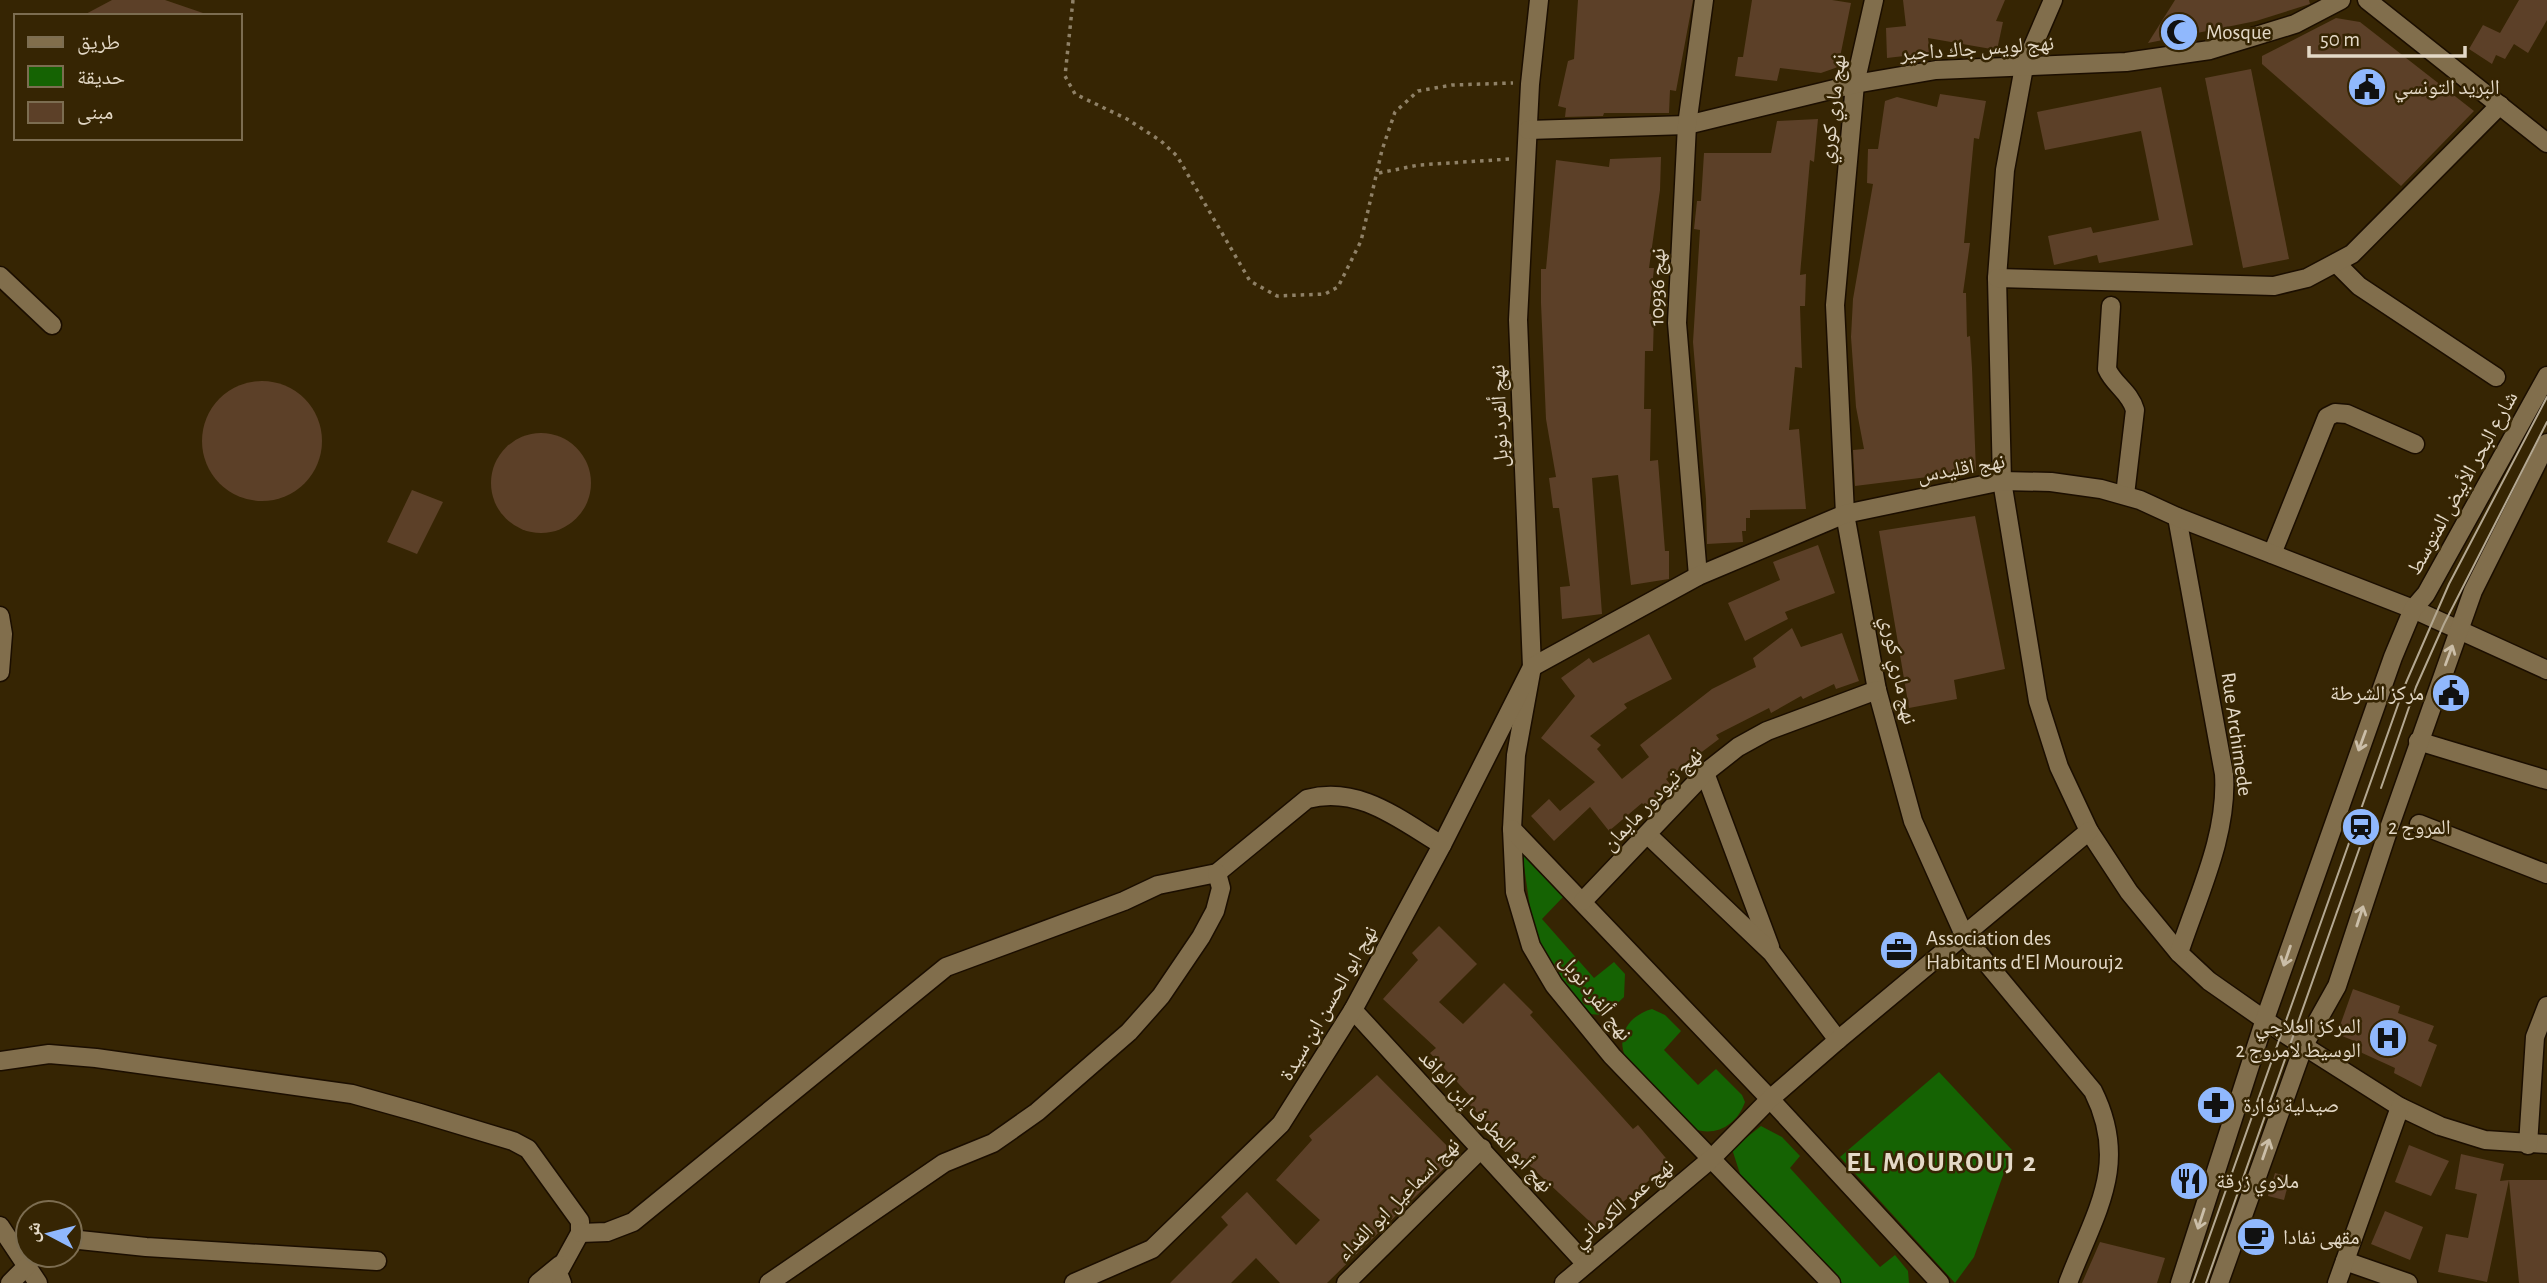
<svg xmlns="http://www.w3.org/2000/svg" width="2547" height="1283" font-family="'Alegreya Sans','Noto Naskh Arabic',sans-serif">
  <style>
    .green { fill: #156303 }
    .building { fill: #5c4028 }
    .lines { fill: none; stroke-linecap: round; stroke-linejoin: round }
    .minor-casing { stroke: #1b0e00; stroke-width: 21 }
    .path { stroke: #8f8167; stroke-width: 3.5; stroke-dasharray: 3.5 5; stroke-linecap: butt }
    .minor { stroke: #816e4c; stroke-width: 18 }
    .tram { stroke: #b4a891; stroke-width: 2 }
    .oneway { stroke: #cbbea8 }
    .labels { text-anchor: middle; stroke-width: 5; stroke-linejoin: round; paint-order: stroke }
    .poi-label { font-size: 21px; fill: #e4d9c7; stroke: #362503; text-anchor: start }
    .street-label { font-size: 21px; fill: #e4d9c7; stroke: #362503 }
    .district-label { font-size: 28px; font-weight: bold; letter-spacing: 2px; fill: #e4d9c7; stroke: #362503 }
  </style>
  <rect width="100%" height="100%" fill="#362503"/>
  <g class="green">
    <path d="M 1522,852 L 1564,896 L 1542,919 L 1594,978 L 1614,962 L 1625,974 L 1624,997 L 1605,1015 L 1587,1014 L 1549,966 L 1532,922 Z"/>
    <path d="M 1652,1009 L 1665,1015 L 1681,1031 L 1664,1050 L 1698,1085 L 1716,1069 L 1742,1095 L 1745,1102 C 1737,1125 1716,1137 1694,1129 L 1625,1056 C 1616,1034 1630,1015 1652,1009 Z"/>
    <path d="M 1939,1072 L 2012,1150 L 1974,1257 L 1955,1283 L 1840,1157 Z"/>
    <path d="M 1761,1126 L 1782,1137 L 1800,1156 L 1790,1168 L 1880,1267 L 1895,1255 L 1908,1271 L 1909,1283 L 1842,1283 L 1741,1177 L 1732,1149 Z"/>
  </g>
  <g class="building">
    <path d="M 112,0 L 165,0 L 203,13 L 202,16 L 82,16 Z"/>
    <path d="M 1578,0 L 1693,0 L 1676,91 L 1670,90 L 1669,113 L 1604,113 L 1603,116 L 1565,117 L 1566,108 L 1558,106 L 1568,61 L 1574,59 Z"/>
    <path d="M 1752,0 L 1832,0 L 1851,3 L 1838,67 L 1821,73 L 1780,68 L 1777,81 L 1735,76 L 1738,57 L 1743,57 Z"/>
    <path d="M 1903,0 L 2005,0 L 1996,21 L 2003,22 L 1997,50 L 1928,38 L 1930,53 L 1887,58 L 1886,28 L 1906,26 Z"/>
    <path d="M 2175,0 L 2309,0 L 2310,4 L 2256,21 L 2148,43 Z"/>
    <path d="M 2519,0 L 2547,0 L 2547,20 L 2528,53 L 2514,44 L 2505,59 L 2496,55 L 2492,64 L 2469,49 L 2483,25 L 2500,33 Z"/>
    <path d="M 2336,18 L 2360,22 L 2474,111 L 2401,186 L 2262,64 L 2262,56 Z"/>
    <path d="M 2251,69 L 2289,259 L 2243,268 L 2205,78 Z"/>
    <path d="M 2161,87 L 2193,245 L 2099,263 L 2097,255 L 2054,265 L 2048,236 L 2091,227 L 2093,233 L 2159,220 L 2141,131 L 2045,150 L 2037,112 Z"/>
    <path d="M 1940,94 L 1986,101 L 1979,139 L 1974,138 L 1964,243 L 1970,243 L 1963,293 L 1966,293 L 1967,337 L 1970,336 L 1972,368 L 1976,471 L 1855,486 L 1853,450 L 1864,449 L 1856,407 L 1851,337 L 1853,299 L 1873,184 L 1867,183 L 1868,149 L 1878,149 L 1885,101 L 1897,97 L 1937,107 Z"/>
    <path d="M 1818,119 L 1814,162 L 1810,160 L 1800,275 L 1806,274 L 1805,306 L 1800,306 L 1802,368 L 1795,367 L 1789,430 L 1799,429 L 1806,509 L 1750,510 L 1750,518 L 1746,518 L 1746,531 L 1742,531 L 1743,542 L 1707,544 L 1706,499 L 1693,342 L 1700,230 L 1694,229 L 1697,201 L 1701,201 L 1704,153 L 1771,153 L 1777,121 Z"/>
    <path d="M 1661,157 L 1660,190 L 1649,268 L 1654,268 L 1649,314 L 1654,314 L 1653,351 L 1645,351 L 1644,409 L 1651,409 L 1650,461 L 1658,460 L 1665,551 L 1669,551 L 1669,579 L 1631,585 L 1618,475 L 1592,478 L 1602,614 L 1562,619 L 1560,587 L 1570,586 L 1559,508 L 1553,508 L 1549,478 L 1556,477 L 1546,419 L 1541,303 L 1541,269 L 1546,269 L 1556,160 L 1609,167 L 1610,159 Z"/>
    <circle cx="262" cy="441" r="60"/>
    <circle cx="541" cy="483" r="50"/>
    <path d="M 412,490 L 443,502 L 417,554 L 387,542 Z"/>
    <path d="M 1975,516 L 2005,669 L 1954,680 L 1957,699 L 1909,708 L 1879,531 Z"/>
    <path d="M 1818,545 L 1835,593 L 1785,612 L 1788,619 L 1745,641 L 1728,603 L 1780,580 L 1773,562 Z"/>
    <path d="M 1792,628 L 1801,647 L 1842,633 L 1859,681 L 1836,689 L 1834,684 L 1803,699 L 1801,696 L 1771,713 L 1769,708 L 1716,735 L 1719,739 L 1666,779 L 1673,788 L 1647,809 L 1642,803 L 1609,831 L 1590,807 L 1554,841 L 1531,816 L 1549,799 L 1560,811 L 1595,782 L 1541,738 L 1575,696 L 1561,678 L 1589,658 L 1593,663 L 1649,634 L 1672,679 L 1624,704 L 1627,708 L 1590,736 L 1601,745 L 1597,749 L 1622,779 L 1649,757 L 1640,745 L 1712,689 L 1756,667 L 1753,658 Z"/>
    <path d="M 1439,926 L 1477,964 L 1439,1002 L 1463,1024 L 1504,983 L 1533,1012 L 1530,1015 L 1633,1129 L 1638,1125 L 1670,1163 L 1623,1202 L 1626,1205 L 1601,1232 L 1502,1140 L 1468,1103 L 1473,1099 L 1430,1053 L 1436,1048 L 1383,999 L 1418,960 L 1412,953 Z"/>
    <path d="M 2353,989 L 2400,1006 L 2398,1013 L 2434,1026 L 2428,1041 L 2437,1045 L 2421,1087 L 2394,1073 L 2395,1068 L 2360,1052 L 2362,1044 L 2337,1034 Z"/>
    <path d="M 1377,1075 L 1457,1156 L 1327,1283 L 1280,1283 L 1256,1258 L 1231,1283 L 1170,1283 L 1228,1225 L 1221,1217 L 1247,1192 L 1296,1245 L 1320,1220 L 1276,1180 L 1312,1140 L 1309,1136 Z"/>
    <path d="M 2409,1145 L 2449,1161 L 2431,1196 L 2395,1182 Z"/>
    <path d="M 2461,1154 L 2504,1164 L 2500,1181 L 2509,1180 L 2487,1282 L 2438,1272 L 2446,1234 L 2468,1238 L 2477,1194 L 2455,1189 Z"/>
    <path d="M 2275,1173 L 2290,1177 L 2284,1200 L 2268,1196 Z"/>
    <path d="M 2509,1180 L 2547,1180 L 2547,1283 L 2519,1283 Z"/>
    <path d="M 2385,1211 L 2423,1227 L 2410,1260 L 2371,1244 Z"/>
    <path d="M 2100,1242 L 2165,1258 L 2157,1283 L 2082,1283 Z"/>
  </g>
  <g class="lines">
    <g class="minor-casing">
      <g id="minor">
        <path d="M 1539,0 L 1530,84 L 1518,320 L 1532,667 L 1516,755 L 1512,829 L 1515,892 L 1531,946 L 1554,985 L 1612,1056 L 1831,1283"/>
        <path d="M 1874,0 L 1855,84 L 1835,305 L 1845,514 L 1877,690 L 1913,821 L 1965,937 L 2093,1091 C 2130,1165 2095,1212 2068,1283"/>
        <path d="M 2053,0 L 2024,67 L 2005,170 L 1997,278 L 2002,481 L 2038,701 L 2059,767 L 2089,831 L 2129,892 L 2179,953 L 2209,981 L 2282,1032 L 2400,1107 L 2440,1126 L 2485,1140 L 2547,1144"/>
        <path d="M 2367,0 L 2547,143"/>
        <path d="M 1528,130 L 1687,125 L 1855,84 L 1936,70 L 2126,62 L 2210,50 L 2295,24 L 2341,0"/>
        <path d="M 2336,263 L 2359,286 L 2496,377"/>
        <path d="M 0,276 L 52,325"/>
        <path d="M 1997,278 L 2274,286 L 2307,278 L 2352,254 L 2500,105"/>
        <path d="M 2111,306 L 2107,369 C 2114,385 2130,392 2135,410 L 2125,495"/>
        <path d="M 2177,517 L 2224,774 C 2228,835 2198,895 2179,953"/>
        <path d="M 2272,554 L 2327,417 L 2335,413 L 2347,414 L 2415,444"/>
        <path d="M 1698,576 L 1677,323 L 1687,125 L 1704,0"/>
        <path d="M 0,616 L 3,634 L 0,672"/>
        <path d="M 2418,741 L 2547,780"/>
        <path d="M 1705,773 L 1770,947"/>
        <path d="M 2419,824 L 2547,874"/>
        <path d="M 1512,829 L 1770,1099 L 1940,1283"/>
        <path d="M 1648,835 L 1772,953 L 1838,1040"/>
        <path d="M 1583,901 L 1705,773 L 1738,747 L 1767,731 L 1877,690"/>
        <path d="M 1353,1010 L 1585,1263"/>
        <path d="M 0,1061 L 49,1054 L 96,1058 L 352,1094 L 420,1113 L 513,1141 L 528,1149 L 580,1221 L 580,1233 L 558,1273 L 562,1283"/>
        <path d="M 2528,1145 L 2535,1037 L 2547,1006"/>
        <path d="M 0,1226 L 38,1283"/>
        <path d="M 580,1233 L 607,1232 L 633,1222 L 946,967 L 1124,901 L 1158,885 L 1217,873 L 1307,799 C 1359,785 1400,820 1442,845"/>
        <path d="M 70,1239 L 146,1247 L 377,1261"/>
        <path d="M 2345,1261 L 2408,1283"/>
        <path d="M 10,1283 L 27,1266"/>
        <path d="M 538,1283 L 560,1265"/>
        <path d="M 769,1283 L 944,1163 L 993,1143 L 1037,1112 L 1129,1032 L 1161,996 L 1201,937 L 1215,911 L 1221,888 L 1217,873"/>
        <path d="M 1074,1283 L 1152,1249 L 1281,1124 L 1353,1010 L 1442,845 L 1532,667 L 1698,576 L 1845,514 L 2002,481 L 2051,482 L 2101,489 L 2140,500 L 2177,517 L 2413,609 L 2547,670"/>
        <path d="M 1346,1283 L 1482,1148"/>
        <path d="M 1564,1283 L 1711,1159 L 1770,1099 L 1838,1040 L 2089,831"/>
        <path d="M 2180,1283 L 2265,1019 L 2393,657 L 2413,609 L 2426,594 L 2547,376"/>
        <path d="M 2219,1283 L 2304,1045 L 2337,986 L 2388,831 L 2473,591 L 2547,443"/>
        <path d="M 2337,1283 L 2400,1107"/>
      </g>
    </g>
    <g class="path">
      <path d="M 1073,0 L 1065,76 L 1075,94 L 1127,119 L 1161,141 L 1177,156 L 1250,281 L 1277,296 L 1325,294 L 1338,287 L 1361,241 L 1382,150 L 1395,112 L 1418,91 L 1452,85 L 1513,83"/>
      <path d="M 1379,173 L 1419,165 L 1510,159"/>
    </g>
    <use href="#minor" class="minor"/>
    <g class="tram">
      <path d="M 2381,788 L 2416,687 L 2444,624 L 2547,422"/>
      <path d="M 2193,1283 L 2405,685 L 2449,584 L 2547,397"/>
      <path d="M 2206,1283 L 2368,824"/>
    </g>
  </g>
  <defs><path id="oneway-shaft" d="M-6 0H5M1.5-3L5.5 0L1.5 3" fill="none" stroke-width="1.6" stroke-linecap="round" stroke-linejoin="round" transform="scale(1.75)"/></defs>
  <g class="oneway">
    <use href="#oneway-shaft" transform="translate(2449 655) rotate(-70)"/>
    <use href="#oneway-shaft" transform="translate(2362 741) rotate(110)"/>
    <use href="#oneway-shaft" transform="translate(2360 916) rotate(-72)"/>
    <use href="#oneway-shaft" transform="translate(2287 956) rotate(109)"/>
    <use href="#oneway-shaft" transform="translate(2266 1149) rotate(-71)"/>
    <use href="#oneway-shaft" transform="translate(2201 1219) rotate(108)"/>
  </g>
  <defs>
    <g id="mosque-disc" transform="scale(2.0125)"><circle r="9.5" fill="#90b8fd" stroke="#362503"/><path d="M3.5-4.9A6 6 0 1 0 3.5 4.9A5 5 0 1 1 3.5-4.9Z" fill="#111"/></g>
    <g id="civic-disc" transform="scale(2.0125)"><circle r="9.5" fill="#90b8fd" stroke="#362503"/><path d="M-.6-6.5H3V-4.5H.6V-3L4-1V1h2V6H-6V1h2V-1L-.6-3ZM-1.2 2.5V6h2.4V2.5Z" fill="#111"/></g>
    <g id="station-disc" transform="scale(2.0125)"><circle r="9.5" fill="#90b8fd" stroke="#362503"/><path d="M-3-6H3Q5-6 5-4V2Q5 4 3 4L4.5 6H3L1.5 4h-3L-3 6H-4.5L-3 4Q-5 4-5 2V-4Q-5-6-3-6ZM-3.5-4v3h7v-3ZM-3.5 1v1.5H-2V1ZM2 1v1.5H3.5V1Z" fill="#111"/></g>
    <g id="office-disc" transform="scale(2.0125)"><circle r="9.5" fill="#90b8fd" stroke="#362503"/><path d="M-6-3h4V-5.5h4V-3h4V5H-6ZM-1-4.5V-3h2v-1.5ZM-6 0V1H6V0Z" fill="#111"/></g>
    <g id="hospital-disc" transform="scale(2.0125)"><circle r="9.5" fill="#90b8fd" stroke="#362503"/><path d="M-5-5h3v3.5h4V-5h3V5h-3V1.5h-4V5h-3Z" fill="#111"/></g>
    <g id="pharmacy-disc" transform="scale(2.0125)"><circle r="9.5" fill="#90b8fd" stroke="#362503"/><path d="M-2-6h4v4h4v4h-4v4h-4v-4h-4v-4h4Z" fill="#111"/></g>
    <g id="restaurant-disc" transform="scale(2.0125)"><circle r="9.5" fill="#90b8fd" stroke="#362503"/><path d="M-5-6h1v4h1v-4h1v4h1v-4h1v5L-1.5 .5V6h-2V.5L-5-1ZM5-6V6H3V1.5H1.5Q1.5-4 5-6Z" fill="#111"/></g>
    <g id="cafe-disc" transform="scale(2.0125)"><circle r="9.5" fill="#90b8fd" stroke="#362503"/><path d="M-5.5-4.5H6V0H3Q3 3.5 0 3.5H-2.5Q-5.5 3.5-5.5 0ZM3-3.2v2h1.7v-2ZM-6 4.5H4V6H-6Z" fill="#111"/></g>
  </defs>
  <g fill-rule="evenodd">
    <use href="#mosque-disc" x="2179" y="32"/>
    <use href="#civic-disc" x="2367" y="87"/>
    <use href="#civic-disc" x="2451" y="693"/>
    <use href="#station-disc" x="2361" y="827"/>
    <use href="#office-disc" x="1899" y="950"/>
    <use href="#hospital-disc" x="2388" y="1038"/>
    <use href="#pharmacy-disc" x="2216" y="1105"/>
    <use href="#restaurant-disc" x="2189" y="1181"/>
    <use href="#cafe-disc" x="2256" y="1237"/>
  </g>
  <g class="labels">
    <g class="poi-label">
      <text x="2206" y="39">Mosque</text>
      <text x="2394" y="94">البريد التونسي</text>
      <text x="2424" y="700" text-anchor="end">مركز الشرطة</text>
      <text x="2388" y="834">المروج 2</text>
      <text x="1926" y="945">Association des<tspan x="1926" dy="24">Habitants d'El Mourouj2</tspan></text>
      <text x="2361" y="1033" text-anchor="end">المركز العلاجي<tspan x="2361" dy="24">الوسيط لامروج 2</tspan></text>
      <text x="2243" y="1112">صيدلية نوارة</text>
      <text x="2216" y="1188">ملاوي زرقة</text>
      <text x="2283" y="1244">مقهى نفادا</text>
    </g>
    <g class="street-label">
      <text transform="translate(1977 48) rotate(-4)" y="7">نهج لويس جاك داجير</text>
      <text transform="translate(1832 109) rotate(-83)" y="7">نهج ماري كوري</text>
      <text transform="translate(1657 287) rotate(-89)" y="7">نهج 10936</text>
      <text transform="translate(1499 416) rotate(-92)" y="7">نهج ألفرد نوبل</text>
      <text transform="translate(1961 468) rotate(-10)" y="7">نهج اقليدس</text>
      <text transform="translate(2462 483) rotate(-61)" y="7">شارع البحر الأبيض المتوسط</text>
      <text transform="translate(1899 670) rotate(78)" y="7">نهج ماري كوري</text>
      <text transform="translate(2237 734) rotate(82)" y="7">Rue Archimede</text>
      <text transform="translate(1652 799) rotate(-46)" y="7">نهج تيودور مايمان</text>
      <text transform="translate(1596 997) rotate(52)" y="7">نهج ألفرد نوبل</text>
      <text transform="translate(1328 1003) rotate(-60)" y="7">نهج ابو الحسن ابن سيدة</text>
      <text transform="translate(1486 1121) rotate(47)" y="7">نهج أبو المطرف إبن الوافد</text>
      <text transform="translate(1398 1199) rotate(-45)" y="7">نهج اسماعيل ابو الفداء</text>
      <text transform="translate(1623 1203) rotate(-40)" y="7">نهج عمر الكرماني</text>
    </g>
    <g class="district-label">
      <text x="1942" y="1171">EL MOUROUJ 2</text>
    </g>
  </g>
  <rect x="14" y="14" width="228" height="126" fill="#362503" stroke="#7c6d51" stroke-width="2"/>
  <rect x="28" y="37" width="35" height="10" fill="#816e4c" stroke="#7c6d51" stroke-width="2"/>
  <text x="77" y="49" font-size="21" fill="#e4d9c7">طريق</text>
  <rect x="28" y="66" width="35" height="21" fill="#156303" stroke="#7c6d51" stroke-width="2"/>
  <text x="77" y="84" font-size="21" fill="#e4d9c7">حديقة</text>
  <rect x="28" y="102" width="35" height="21" fill="#5c4028" stroke="#7c6d51" stroke-width="2"/>
  <text x="77" y="119" font-size="21" fill="#e4d9c7">مبنى</text>
  <g transform="translate(49 1234) rotate(277)"><circle r="33" fill="#362503" stroke="#7c6d51" stroke-width="2"/>
  <path d="M0-5L12 26L0 18L-12 26Z" fill="#90b8fd"/>
  <text y="-10" font-size="19" font-weight="bold" text-anchor="middle" fill="#e4d9c7">ش</text>
  </g>
  <path d="M2309 46v10h156v-10" fill="none" stroke="#e4d9c7" stroke-width="3.5"/>
  <text x="2320" y="46" font-size="21" fill="#e4d9c7" stroke="#362503" stroke-width="5" paint-order="stroke">50 m</text>
</svg>
